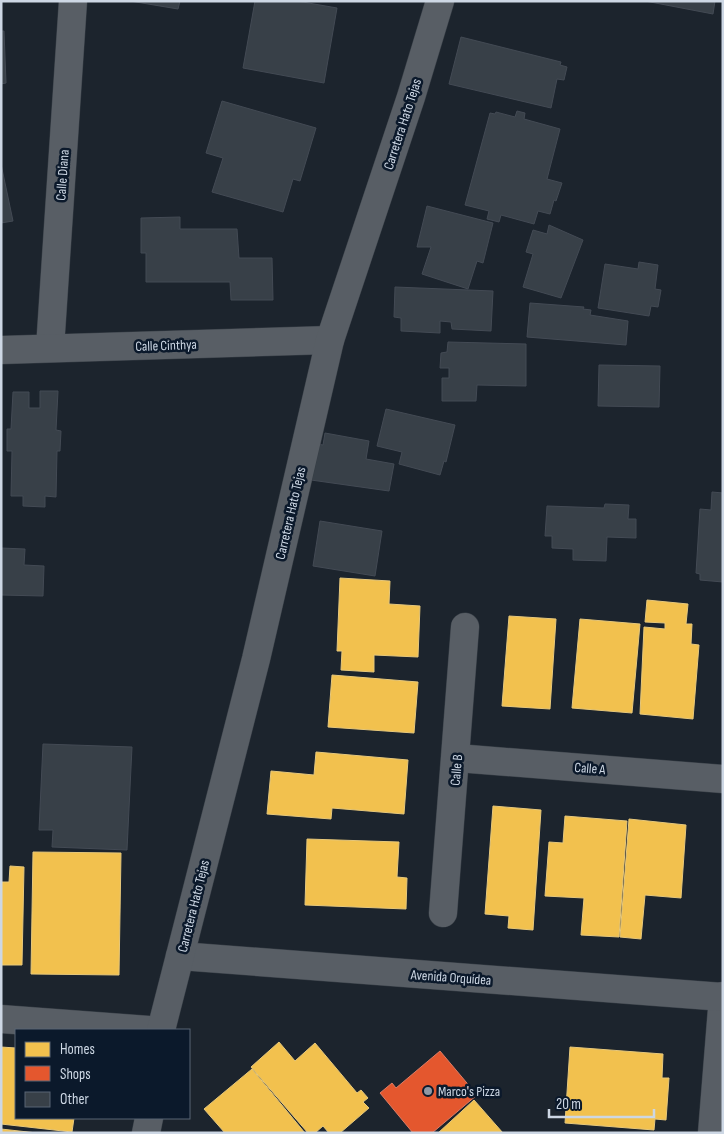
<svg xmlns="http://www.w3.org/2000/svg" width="724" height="1134" font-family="'Sofia Sans Condensed',sans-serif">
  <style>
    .homes { fill: #f2c14e; stroke: #e7c87b }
    .shops { fill: #e4572e; stroke: #dd7d65 }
    .building { fill: #384048; stroke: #434a54 }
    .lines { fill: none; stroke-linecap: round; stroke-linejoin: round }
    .minor-casing { stroke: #373e46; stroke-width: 29 }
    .tertiary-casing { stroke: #373e46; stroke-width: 29 }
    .minor { stroke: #585e65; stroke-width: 28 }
    .tertiary { stroke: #585e65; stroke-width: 28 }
    .poi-dot { fill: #8f98a4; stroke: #0b192b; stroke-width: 2 }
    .labels { text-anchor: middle; stroke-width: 5; stroke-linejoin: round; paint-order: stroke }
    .street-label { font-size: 14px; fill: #cdd7e4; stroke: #0b192b }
    .poi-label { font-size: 14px; fill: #cdd7e4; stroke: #0b192b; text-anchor: start }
  </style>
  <rect width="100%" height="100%" fill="#1c242d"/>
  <g class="homes">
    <path d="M 340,578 L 390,581 L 389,604 L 420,606 L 418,657 L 374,655 L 374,672 L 341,670 L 342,651 L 337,651 Z"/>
    <path d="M 647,600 L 688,604 L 686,624 L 692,624 L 691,644 L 699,645 L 693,719 L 640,714 L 644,627 L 665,629 L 665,623 L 645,622 Z"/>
    <path d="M 509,616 L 556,619 L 550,709 L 502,706 Z"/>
    <path d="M 580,619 L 640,624 L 632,713 L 572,708 Z"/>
    <path d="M 332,675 L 418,682 L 414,733 L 328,727 Z"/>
    <path d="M 316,752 L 408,760 L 404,814 L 332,808 L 331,819 L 267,814 L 271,771 L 314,775 Z"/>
    <path d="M 493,806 L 541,810 L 533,930 L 508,928 L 509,916 L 485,914 Z"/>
    <path d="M 565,816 L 627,821 L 619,937 L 581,935 L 584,898 L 545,896 L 549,842 L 563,843 Z"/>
    <path d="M 629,819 L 686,825 L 681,898 L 645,895 L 641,939 L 620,937 Z"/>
    <path d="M 307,839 L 399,842 L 397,877 L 407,878 L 406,909 L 305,905 Z"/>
    <path d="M 33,852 L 121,853 L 119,975 L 31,974 Z"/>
    <path d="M 10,866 L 24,867 L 22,965 L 1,965 L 1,882 L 9,882 Z"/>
    <path d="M 279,1042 L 295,1061 L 315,1043 L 357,1093 L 361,1090 L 368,1098 L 363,1102 L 369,1108 L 340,1133 L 329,1133 L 323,1126 L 315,1133 L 308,1133 L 251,1067 Z"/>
    <path d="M 1,1047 L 16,1048 L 16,1118 L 74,1118 L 72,1132 L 1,1124 Z"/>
    <path d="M 570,1047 L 663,1054 L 662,1078 L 669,1078 L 666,1120 L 655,1119 L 654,1130 L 565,1123 Z"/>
    <path d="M 252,1069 L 305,1133 L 225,1133 L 204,1109 Z"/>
    <path d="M 474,1100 L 503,1133 L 438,1133 Z"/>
    <path d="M 1,1129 L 37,1133 L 1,1133 Z"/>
  </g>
  <path class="shops" d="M 440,1051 L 477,1095 L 432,1133 L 413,1133 L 380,1093 L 392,1083 L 396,1088 Z"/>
  <g class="building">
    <path d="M 130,1 L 180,1 L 178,9 Z"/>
    <path d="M 255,1 L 297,1 L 337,8 L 324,83 L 243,68 Z"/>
    <path d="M 645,1 L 715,1 L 713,14 Z"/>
    <path d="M 1,31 L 4,31 L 6,83 L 1,84 Z"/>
    <path d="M 461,37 L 561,62 L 560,65 L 567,67 L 564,80 L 557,79 L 551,108 L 449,84 Z"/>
    <path d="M 222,101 L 316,128 L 300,181 L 293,179 L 283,212 L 212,192 L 223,158 L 206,153 Z"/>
    <path d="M 517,111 L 525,113 L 524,119 L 560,129 L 547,179 L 562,183 L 556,201 L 554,200 L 550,214 L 538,211 L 534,224 L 501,215 L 499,222 L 487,219 L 489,211 L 465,205 L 490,113 L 495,114 L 496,112 L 515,117 Z"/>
    <path d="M 1,164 L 13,221 L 1,223 Z"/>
    <path d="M 427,206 L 493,223 L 483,263 L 477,261 L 468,289 L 422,274 L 431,247 L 417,247 Z"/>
    <path d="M 180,217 L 180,229 L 237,229 L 239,258 L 272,258 L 273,300 L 231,300 L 230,282 L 146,282 L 146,253 L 141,253 L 141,218 Z"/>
    <path d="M 549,225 L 583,240 L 561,298 L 523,287 L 533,254 L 526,252 L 533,230 L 547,234 Z"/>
    <path d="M 639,262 L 658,265 L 655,289 L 661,290 L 658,307 L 651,306 L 649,316 L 598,308 L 605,264 L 638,269 Z"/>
    <path d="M 395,287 L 493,291 L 491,331 L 452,329 L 451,322 L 440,321 L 440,333 L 401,331 L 401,318 L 394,317 Z"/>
    <path d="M 530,303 L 584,307 L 583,309 L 591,310 L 590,315 L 628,321 L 626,345 L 527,337 Z"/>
    <path d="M 448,342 L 526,344 L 526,386 L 477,385 L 476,401 L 442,401 L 442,378 L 449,378 L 449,368 L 440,368 L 441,353 L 447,352 Z"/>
    <path d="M 599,365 L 660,366 L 659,407 L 598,406 Z"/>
    <path d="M 40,391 L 58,391 L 56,430 L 61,431 L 60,451 L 57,451 L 56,497 L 45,496 L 45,507 L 23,506 L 23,496 L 11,496 L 12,451 L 7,451 L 7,429 L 11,429 L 13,392 L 29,392 L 29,408 L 40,408 Z"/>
    <path d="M 386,409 L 455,425 L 446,462 L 444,461 L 440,475 L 399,464 L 402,452 L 377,446 Z"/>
    <path d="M 325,433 L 369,441 L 366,459 L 394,464 L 389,491 L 311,480 L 317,444 L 323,445 Z"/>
    <path d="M 712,492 L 723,493 L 723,582 L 700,580 L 700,574 L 696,573 L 700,509 L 711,510 Z"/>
    <path d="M 605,504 L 629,505 L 628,519 L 636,519 L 636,538 L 607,537 L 606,561 L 573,560 L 573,549 L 552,548 L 552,536 L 545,536 L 547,506 L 604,508 Z"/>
    <path d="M 320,521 L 382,531 L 375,576 L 313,566 Z"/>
    <path d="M 1,548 L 25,549 L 24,565 L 44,566 L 43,596 L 1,595 Z"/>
    <path d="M 43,744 L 132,747 L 127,850 L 52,847 L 53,830 L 39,830 Z"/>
  </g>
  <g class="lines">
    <g class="minor-casing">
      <g id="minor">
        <path d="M 50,348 L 73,1"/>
        <path d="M 1,350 L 330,340"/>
        <path d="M 457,758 L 723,779"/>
        <path d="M 443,913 L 465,627"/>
        <path d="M 1,1019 L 149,1030"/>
        <path d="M 712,1133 L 723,996"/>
      </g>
    </g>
    <g class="tertiary-casing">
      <g id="tertiary">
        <path d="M 180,956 L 723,997"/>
        <path d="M 161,1030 L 256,659 L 330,340 L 411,97 L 440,1"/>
        <path d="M 146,1133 L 149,1118"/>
      </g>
    </g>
    <use href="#minor" class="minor"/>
    <use href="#tertiary" class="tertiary"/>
  </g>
  <circle class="poi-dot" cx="428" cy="1091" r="5"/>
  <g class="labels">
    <g class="street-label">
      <text transform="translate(402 124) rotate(-72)" y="5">Carretera Hato Tejas</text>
      <text transform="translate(62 175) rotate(-86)" y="5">Calle Diana</text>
      <text transform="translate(166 345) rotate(-2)" y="5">Calle Cinthya</text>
      <text transform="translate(290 513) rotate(-77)" y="5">Carretera Hato Tejas</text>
      <text transform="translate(590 768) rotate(5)" y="5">Calle A</text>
      <text transform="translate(456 770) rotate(-85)" y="5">Calle B</text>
      <text transform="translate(193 906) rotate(-76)" y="5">Carretera Hato Tejas</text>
      <text transform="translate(451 977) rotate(4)" y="5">Avenida Orquídea</text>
    </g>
    <g class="poi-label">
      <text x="438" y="1096">Marco's Pizza</text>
    </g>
  </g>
  <rect width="724" height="1134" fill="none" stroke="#cdd7e4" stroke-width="5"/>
  <rect x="15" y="1029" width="175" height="90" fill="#0b192b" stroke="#596575"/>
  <rect x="25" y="1042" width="25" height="15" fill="#f2c14e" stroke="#596575"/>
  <text x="60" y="1054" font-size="15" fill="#cdd7e4">Homes</text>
  <rect x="25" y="1066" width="25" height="15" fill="#e4572e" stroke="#596575"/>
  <text x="60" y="1079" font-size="15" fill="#cdd7e4">Shops</text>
  <rect x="25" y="1092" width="25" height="15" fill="#384048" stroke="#596575"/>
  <text x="60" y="1104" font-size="15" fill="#cdd7e4">Other</text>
  <path d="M549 1109v8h105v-8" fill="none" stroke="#cdd7e4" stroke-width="2.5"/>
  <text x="556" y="1109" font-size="15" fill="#cdd7e4" stroke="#0b192b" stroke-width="4" paint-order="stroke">20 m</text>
</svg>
